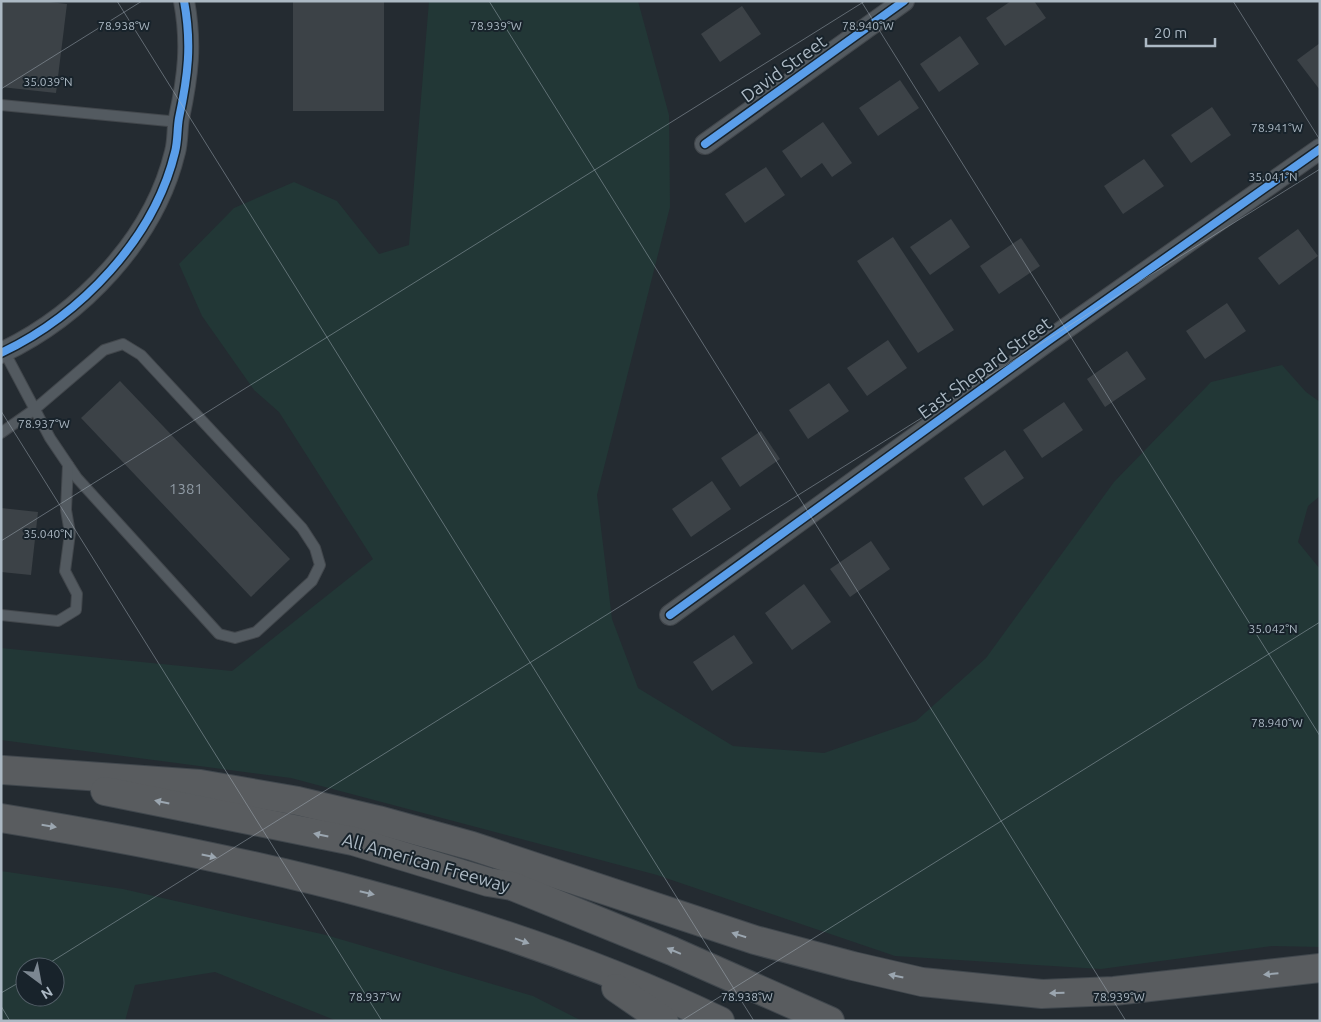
<svg xmlns="http://www.w3.org/2000/svg" width="1321" height="1022" font-family="Ubuntu,sans-serif">
  <style>
    .green { fill: #223736; fill-rule: evenodd }
    .building { fill: #3c4247 }
    .lines { fill: none; stroke-linecap: round; stroke-linejoin: round }
    .lane-casing { stroke: #42474c; stroke-width: 12 }
    .street-casing { stroke: #42474c; stroke-width: 22 }
    .highway-casing { stroke: #40474d; stroke-width: 30 }
    .lane { stroke: #535a60; stroke-width: 10 }
    .street { stroke: #535a60; stroke-width: 20 }
    .highway { stroke: #595c5f; stroke-width: 28 }
    .cycleway-casing { stroke: #18232b; stroke-width: 11 }
    .cycleway { stroke: #5a9eea; stroke-width: 8 }
    .oneway { fill: #9ba6b0 }
    .ticks { fill: none; stroke: #acb9c4; stroke-width: 1; stroke-opacity: 0.45 }
    .labels { text-anchor: middle; stroke-width: 4; stroke-linejoin: round; paint-order: stroke }
    .number-label { font-size: 15px; fill: #909ba5 }
    .street-label { font-size: 18px; fill: #acb9c4; stroke: #18232b }
    .ticks-label { font-size: 12px; text-anchor: middle; fill: #acb9c4; stroke: #18232b; stroke-width: 4; stroke-linejoin: round; paint-order: stroke }
  </style>
  <rect width="100%" height="100%" fill="#242b31"/>
  <g class="green">
    <path d="M 429,1 L 638,1 L 669,115 L 670,207 L 597,495 L 612,619 L 638,688 L 733,746 L 824,753 L 916,721 L 986,658 L 1114,482 L 1211,382 L 1282,365 L 1306,392 L 1320,402 L 1320,496 L 1308,506 L 1298,542 L 1320,569 L 1320,947 L 1272,946 L 1101,969 L 895,956 L 657,875 L 291,778 L 1,740 L 1,648 L 232,671 L 373,559 L 279,412 L 254,390 L 202,316 L 179,264 L 234,208 L 294,182 L 337,201 L 379,254 L 409,245 Z"/>
    <path d="M 1,871 L 123,889 L 326,935 L 533,996 L 582,1021 L 337,1021 L 215,972 L 135,985 L 125,1021 L 1,1021 ZM 25,967 L 55,967 L 55,997 L 25,997 Z"/>
  </g>
  <g class="building">
    <path d="M 1,1 L 41,1 L 67,4 L 56,93 L 1,87 Z"/>
    <rect x="293" y="1" width="91" height="110"/>
    <path d="M 1011,1 L 1034,1 L 1046,18 L 1005,46 L 986,18 Z"/>
    <path d="M 742,6 L 761,34 L 720,62 L 701,34 Z"/>
    <path d="M 960,36 L 979,64 L 939,92 L 920,64 Z"/>
    <path d="M 1320,43 L 1320,90 L 1297,60 Z"/>
    <path d="M 900,80 L 919,108 L 878,136 L 859,108 Z"/>
    <path d="M 1212,107 L 1231,135 L 1191,163 L 1171,135 Z"/>
    <path d="M 823,122 L 852,163 L 832,177 L 822,163 L 801,178 L 782,151 Z"/>
    <path d="M 1144,159 L 1164,186 L 1123,214 L 1104,186 Z"/>
    <path d="M 766,167 L 785,195 L 745,223 L 725,194 Z"/>
    <path d="M 951,219 L 970,247 L 930,275 L 910,247 Z"/>
    <path d="M 1298,229 L 1318,256 L 1279,285 L 1258,258 Z"/>
    <path d="M 893,237 L 954,330 L 918,353 L 857,261 Z"/>
    <path d="M 1021,238 L 1040,266 L 999,294 L 980,266 Z"/>
    <path d="M 1227,303 L 1246,331 L 1205,359 L 1186,331 Z"/>
    <path d="M 888,340 L 907,368 L 867,396 L 847,368 Z"/>
    <path d="M 1127,351 L 1146,379 L 1105,407 L 1087,379 Z"/>
    <path d="M 120,381 L 290,559 L 251,597 L 81,418 Z"/>
    <path d="M 829,383 L 849,411 L 808,439 L 789,410 Z"/>
    <path d="M 1064,402 L 1083,430 L 1042,458 L 1023,430 Z"/>
    <path d="M 761,431 L 780,459 L 740,487 L 721,458 Z"/>
    <path d="M 1005,450 L 1024,478 L 983,506 L 964,478 Z"/>
    <path d="M 712,481 L 731,509 L 691,537 L 672,509 Z"/>
    <path d="M 1,508 L 38,512 L 31,575 L 1,572 Z"/>
    <path d="M 871,541 L 890,569 L 850,597 L 830,569 Z"/>
    <path d="M 804,584 L 831,622 L 792,650 L 765,613 Z"/>
    <path d="M 734,635 L 753,663 L 712,691 L 693,662 Z"/>
  </g>
  <g class="lines">
    <g class="lane-casing">
      <g id="lane">
        <path d="M 1,105 L 179,122"/>
        <path d="M 1,433 L 35,409 L 104,350 L 123,344 L 141,355 L 302,528 L 315,548 L 320,565 L 312,581 L 256,632 L 235,638 L 219,634 L 77,478 L 50,438 L 4,351"/>
        <path d="M 1,615 L 58,621 L 76,610 L 77,594 L 65,571 L 70,533 L 66,510 L 68,465"/>
      </g>
    </g>
    <g class="street-casing">
      <g id="street">
        <path d="M 705,144 L 904,1"/>
        <path d="M 1,353 C 81,315 154,239 175,152 C 178,141 177,129 179,118 C 188,76 192,44 184,1"/>
        <path d="M 670,615 L 1048,341 L 1320,149"/>
      </g>
    </g>
    <g class="highway-casing">
      <g id="highway">
        <path d="M 3,770 L 200,784 L 298,801 L 378,820 L 472,846 L 755,940 L 853,966 L 922,982 L 1042,994 L 1114,991 L 1320,968"/>
        <path d="M 105,791 L 353,841 L 488,882 L 512,886 L 672,951 L 830,1021"/>
        <path d="M 1,818 C 247,858 493,913 720,1021"/>
        <path d="M 616,988 L 664,1021"/>
      </g>
    </g>
    <use href="#lane" class="lane"/>
    <use href="#street" class="street"/>
    <use href="#highway" class="highway"/>
    <g class="cycleway-casing">
      <g id="cycleway">
        <path d="M 705,144 L 904,1"/>
        <path d="M 1,353 C 81,315 154,239 175,152 C 178,141 177,129 179,118 C 188,76 192,44 184,1"/>
        <path d="M 670,615 L 1048,341 L 1320,149"/>
      </g>
    </g>
    <use href="#cycleway" class="cycleway"/>
  </g>
  <defs><path id="oneway-solid" d="M-6-.8H1V-3.2L6.5 0L1 3.2V.8H-6Z" transform="scale(1.25)"/></defs>
  <g class="oneway">
    <use href="#oneway-solid" transform="translate(162 802) rotate(-168)"/>
    <use href="#oneway-solid" transform="translate(49 826) rotate(9)"/>
    <use href="#oneway-solid" transform="translate(321 835) rotate(-168)"/>
    <use href="#oneway-solid" transform="translate(209 856) rotate(12)"/>
    <use href="#oneway-solid" transform="translate(367 893) rotate(13)"/>
    <use href="#oneway-solid" transform="translate(739 935) rotate(-163)"/>
    <use href="#oneway-solid" transform="translate(522 941) rotate(20)"/>
    <use href="#oneway-solid" transform="translate(674 951) rotate(-157)"/>
    <use href="#oneway-solid" transform="translate(1271 974) rotate(174)"/>
    <use href="#oneway-solid" transform="translate(896 976) rotate(-168)"/>
    <use href="#oneway-solid" transform="translate(1057 993) rotate(178)"/>
  </g>
  <path class="ticks" d="M 117,1 L 754,1021M 489,1 L 1126,1021M 861,1 L 1320,736M 1233,1 L 1320,140M 1,89 L 142,1M 1,411 L 382,1021M 1,541 L 865,1M 43,967 L 1320,169M 1,993 L 25,979M 1,1006 L 10,1021M 681,1021 L 1320,622"/>
  <g class="labels">
    <g class="number-label">
      <text x="186" y="494">1381</text>
    </g>
    <g class="street-label">
      <text transform="translate(784 69) rotate(-36)" y="6">David Street</text>
      <text transform="translate(985 368) rotate(-36)" y="6">East Shepard Street</text>
      <text transform="translate(426 863) rotate(16)" y="6">All American Freeway</text>
    </g>
  </g>
  <g class="ticks-label">
    <text x="496" y="30">78.939°W</text>
    <text x="124" y="30">78.938°W</text>
    <text x="868" y="30">78.940°W</text>
    <text x="48" y="86">35.039°N</text>
    <text x="1277" y="132">78.941°W</text>
    <text x="1273" y="181">35.041°N</text>
    <text x="44" y="428">78.937°W</text>
    <text x="48" y="538">35.040°N</text>
    <text x="1273" y="633">35.042°N</text>
    <text x="1277" y="727">78.940°W</text>
    <text x="375" y="1001">78.937°W</text>
    <text x="747" y="1001">78.938°W</text>
    <text x="1119" y="1001">78.939°W</text>
  </g>
  <rect width="1321" height="1022" fill="none" stroke="#acb9c4" stroke-width="5"/>
  <g transform="translate(40 982) rotate(148)"><circle r="24" fill="#18232b" stroke="#535f68"/>
  <path d="M0-4L9 19L0 12L-9 19Z" fill="#7c8791"/>
  <text y="-8" font-size="14" font-weight="bold" text-anchor="middle" fill="#acb9c4">N</text>
  </g>
  <path d="M1146 38v8h69v-8" fill="none" stroke="#acb9c4" stroke-width="2.5"/>
  <text x="1154" y="38" font-size="15" fill="#acb9c4" stroke="#18232b" stroke-width="4" paint-order="stroke">20 m</text>
</svg>
